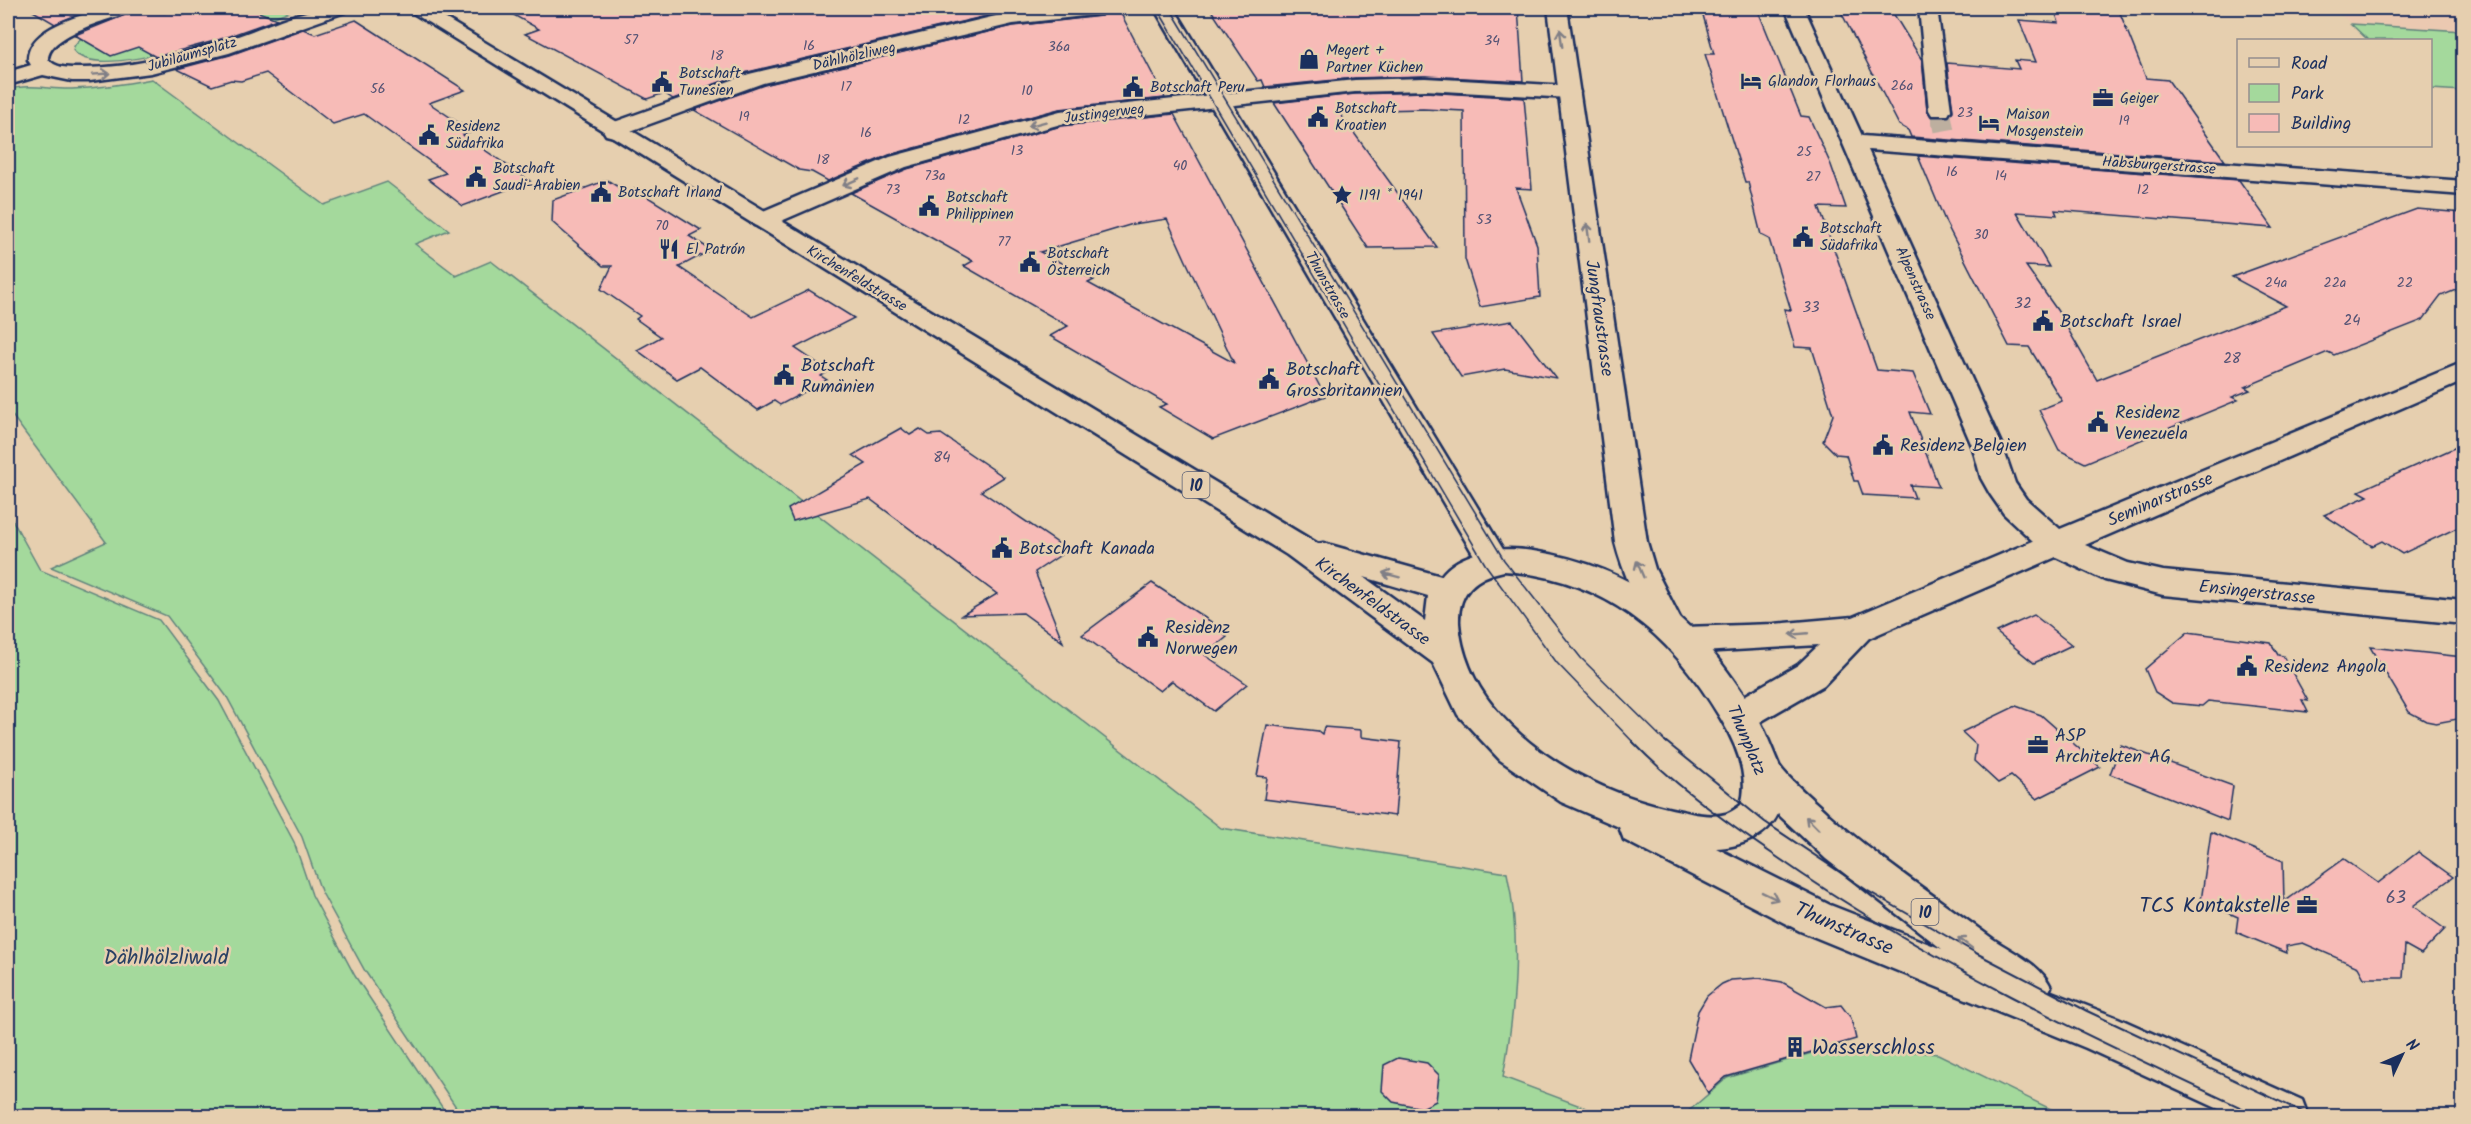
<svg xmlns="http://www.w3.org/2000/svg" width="2471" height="1124" font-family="Kalam,sans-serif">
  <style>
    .built { fill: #ebc9b1 }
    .green { fill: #a4d99c; stroke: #60847d; stroke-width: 1.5 }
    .building { fill: #f7bbb7; stroke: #1b2f5e; stroke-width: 1.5; fill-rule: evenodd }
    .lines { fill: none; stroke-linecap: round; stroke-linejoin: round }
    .minor-tunnel { stroke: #bdaf9f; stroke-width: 21; stroke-dasharray: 21 10; stroke-linecap: butt }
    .minor-casing { stroke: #1b2f5e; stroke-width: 5 }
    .tertiary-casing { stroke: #1b2f5e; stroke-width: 5 }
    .primary-casing { stroke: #1b2f5e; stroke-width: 5 }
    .minor { fill: #e6cfaf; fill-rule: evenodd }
    .tertiary { fill: #e6cfaf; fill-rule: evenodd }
    .primary { fill: #e6cfaf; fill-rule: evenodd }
    .tram-far1 { stroke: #1b2f5e; stroke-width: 1.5 }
    .tram { stroke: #1b2f5e; stroke-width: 2 }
    .oneway { stroke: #807f86 }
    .labels { text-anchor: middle; stroke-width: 5; stroke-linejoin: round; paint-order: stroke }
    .far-number-label { font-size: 14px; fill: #525274 }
    .far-poi-label { font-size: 15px; fill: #1b2f5e; stroke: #e6cfaf; text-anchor: start }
    .far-street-label { font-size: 15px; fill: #1b2f5e; stroke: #e6cfaf }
    .number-label { font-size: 15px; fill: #525274 }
    .shield { fill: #e6cfaf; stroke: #585f76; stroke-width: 1.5 }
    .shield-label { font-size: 16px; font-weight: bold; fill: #1b2f5e }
    .street-label { font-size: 18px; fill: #1b2f5e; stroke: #e6cfaf }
    .poi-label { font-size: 18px; fill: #1b2f5e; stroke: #e6cfaf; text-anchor: start }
    .near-number-label { font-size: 18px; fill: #525274 }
    .near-poi-label { font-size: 21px; fill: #1b2f5e; stroke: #e6cfaf; text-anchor: end }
    .near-street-label { font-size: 21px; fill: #1b2f5e; stroke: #e6cfaf }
    .near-park-label { font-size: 21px; fill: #294064; stroke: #e6cfaf }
  </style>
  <rect width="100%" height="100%" fill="#e6cfaf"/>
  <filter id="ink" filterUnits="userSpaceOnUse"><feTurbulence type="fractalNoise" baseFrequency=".0167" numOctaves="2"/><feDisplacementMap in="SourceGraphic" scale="12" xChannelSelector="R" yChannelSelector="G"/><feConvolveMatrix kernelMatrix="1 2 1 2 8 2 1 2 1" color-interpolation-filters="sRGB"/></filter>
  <g filter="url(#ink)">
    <path class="built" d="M 2334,8 L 2463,8 L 2463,91 L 2431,89 L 2430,40 L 2368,40 Z"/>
    <g class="green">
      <path d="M 158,8 L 297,8 C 263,22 98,87 73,50 C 76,29 139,13 158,8 Z"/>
      <path d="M 2351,24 L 2463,31 L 2463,91 L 2431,89 L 2430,40 L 2368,40 Z"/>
      <path d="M 152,79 L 324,205 L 387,182 L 449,230 L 415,244 L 453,273 L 456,276 L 491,261 L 1221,828 L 1507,873 C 1522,940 1515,1011 1503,1077 L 1607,1116 L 462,1116 L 365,971 L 321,891 L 302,837 L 227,697 L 167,616 L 51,567 L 106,542 L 8,410 L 8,90 C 29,83 50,90 72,89 C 99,88 125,84 152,79 Z"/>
      <path d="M 8,512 L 40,570 L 159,620 L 219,701 L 294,842 L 312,895 L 355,976 L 448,1116 L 8,1116 Z"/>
      <path d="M 1839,1045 L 1938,1054 L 2065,1116 L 1683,1116 L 1727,1078 Z"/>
    </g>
    <g class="building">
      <path d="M 28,8 L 90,10 L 55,24 Z"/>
      <path d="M 205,8 L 248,8 L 277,19 L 218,40 L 156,57 L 138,47 L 111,56 L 75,35 L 132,12 L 165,13 L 174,10 L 184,15 Z"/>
      <path d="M 501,8 L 1036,8 L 1012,10 L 748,72 L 673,99 L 664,93 L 647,99 L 525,34 L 539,29 Z"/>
      <path d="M 1113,8 L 1118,8 L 1165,98 L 1059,109 L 889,155 L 828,181 L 812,172 L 799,170 L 694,110 L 764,85 L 1013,26 L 1101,16 Z"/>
      <path d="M 1259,8 L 1261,10 L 1518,8 L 1523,81 L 1425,76 L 1355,78 L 1265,87 L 1262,80 L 1258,81 L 1211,10 Z"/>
      <path d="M 1701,8 L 1757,8 L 1801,116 L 1809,117 L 1831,165 L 1846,208 L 1819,207 L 1877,370 L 1913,373 L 1930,414 L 1910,412 L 1939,487 L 1910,485 L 1915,498 L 1863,495 L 1858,481 L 1854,481 L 1846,455 L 1836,454 L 1823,441 L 1833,415 L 1812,348 L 1795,347 L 1784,309 L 1791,310 L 1769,239 L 1761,235 L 1748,182 L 1745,182 L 1705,54 L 1714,54 Z"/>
      <path d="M 1839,8 L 1890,8 L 1922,60 L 1927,110 L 1932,117 L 1948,117 L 1953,111 L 1947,63 L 2019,69 L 2015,60 L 2036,62 L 2019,20 L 2059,23 L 2054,8 L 2118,8 L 2146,78 L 2168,80 L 2225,161 L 1911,137 L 1908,130 L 1899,125 Z"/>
      <path d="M 356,20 L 465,90 L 429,103 L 472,132 L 463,135 L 530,181 L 463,206 L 428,179 L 446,173 L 364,114 L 333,124 L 266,73 L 241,81 L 231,80 L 212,86 L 177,69 L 230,55 L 303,29 L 315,34 Z"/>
      <path d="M 1425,92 L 1524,98 L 1532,189 L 1516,188 L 1537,245 L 1540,297 L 1480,307 L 1465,259 L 1464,111 L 1423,109 L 1338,111 L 1437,247 L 1368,248 L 1274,103 L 1355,94 Z"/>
      <path d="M 1174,114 L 1325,396 L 1213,439 L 1159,407 L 1167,404 L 1050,336 L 1068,326 L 964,266 L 973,261 L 851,193 L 907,169 L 1061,126 ZM 1167,219 L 1186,261 L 1234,363 L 1088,283 L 1094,280 L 1040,252 L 1133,224 Z"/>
      <path d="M 1918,156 L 2239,180 L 2273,228 L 2055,210 L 2057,215 L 2017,212 L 2049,267 L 2026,266 L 2057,310 L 2097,380 L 2286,306 L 2232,277 L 2417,209 L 2463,213 L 2463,287 L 2441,296 L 2423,320 L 2334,355 L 2328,352 L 2245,387 L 2250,390 L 2232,397 L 2238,400 L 2085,463 L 2059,450 L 2039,410 L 2062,401 L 2029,347 L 2009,346 L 1946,223 Z"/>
      <path d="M 607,180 L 626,192 L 635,189 L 701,230 L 689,236 L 711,250 L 679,267 L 753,317 L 809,290 L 854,318 L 795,348 L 829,371 L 821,376 L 827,380 L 780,405 L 774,401 L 758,410 L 700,367 L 677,379 L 637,350 L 661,337 L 636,319 L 640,316 L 601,289 L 612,266 L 603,266 L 552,222 L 553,200 Z"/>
      <path d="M 1512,321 L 1556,378 L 1505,369 L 1461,377 L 1433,334 Z"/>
      <path d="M 901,428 L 910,435 L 920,429 L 929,435 L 941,434 L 1004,477 L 981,491 L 1068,550 L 1035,572 L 1063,642 L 1023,613 L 962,615 L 997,594 L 870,499 L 793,521 L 788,509 L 866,464 L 853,455 Z"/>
      <path d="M 2463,444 L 2463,525 L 2402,554 L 2382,541 L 2372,546 L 2324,515 L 2368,496 L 2359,491 Z"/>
      <path d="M 1152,583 L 1225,631 L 1222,633 L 1227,637 L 1205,655 L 1247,684 L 1214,711 L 1172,681 L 1160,691 L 1082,635 Z"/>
      <path d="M 2034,615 L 2072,645 L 2034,663 L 1996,632 Z"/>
      <path d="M 2188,632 L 2271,643 L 2278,655 L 2283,656 L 2308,701 L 2302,700 L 2308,712 L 2208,701 L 2202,706 L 2172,703 L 2155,692 L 2145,669 Z"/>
      <path d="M 2370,647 L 2463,657 L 2463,718 L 2436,723 L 2426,721 L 2409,712 Z"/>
      <path d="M 2016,706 L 2041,715 L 2100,767 L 2037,799 L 2011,776 L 1998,783 L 1974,761 L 1976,745 L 1962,732 Z"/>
      <path d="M 1267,725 L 1318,731 L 1322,734 L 1324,727 L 1361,730 L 1361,737 L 1401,742 L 1395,816 L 1264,799 L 1267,777 L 1257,776 Z"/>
      <path d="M 2121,745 L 2233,786 L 2228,821 L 2110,774 Z"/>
      <path d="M 2211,832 L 2283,861 L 2284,902 L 2344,859 L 2378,883 L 2418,852 L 2453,877 L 2413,906 L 2445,929 L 2421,954 L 2405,945 L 2403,978 L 2364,978 L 2358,967 L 2303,943 L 2286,946 L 2287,953 L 2236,932 L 2238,917 L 2201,901 Z"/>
      <path d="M 1759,978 L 1782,982 L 1826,1007 L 1841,1005 L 1851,1018 L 1856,1039 L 1726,1077 L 1708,1093 L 1688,1059 L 1698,1011 L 1707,996 L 1722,984 L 1731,980 Z"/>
      <path d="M 1398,1058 L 1427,1063 L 1439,1075 L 1436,1101 L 1422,1108 L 1393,1102 L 1382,1091 L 1384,1065 Z"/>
    </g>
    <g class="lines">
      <path class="minor-tunnel" d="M 1940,110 L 1944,131"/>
      <g class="minor-casing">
        <g id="minor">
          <path d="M 105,8 L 132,8 L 129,12 C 109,20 49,34 48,59 C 56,69 71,68 82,68 C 136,68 188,53 238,36 C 273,24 311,4 348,8 L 345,12 L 229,53 L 151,73 L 90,81 L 72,81 L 43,75 L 8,85 L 8,72 L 31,65 L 28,60 C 28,27 81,16 105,8 Z"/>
          <path d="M 1054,8 L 1111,8 L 1101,14 L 1013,24 L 763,83 L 614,137 L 606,135 L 603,130 L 606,125 L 749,74 L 1013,12 Z"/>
          <path d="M 1785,8 L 1804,8 L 1862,136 L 2464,181 L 2464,195 L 1868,150 L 2003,448 L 2015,483 L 2026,499 L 2060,529 L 2464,362 L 2464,381 L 2085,545 L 2128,563 L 2163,571 L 2464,600 L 2464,624 L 2163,595 L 2105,580 L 2056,557 L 1869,638 L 1824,685 L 1753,726 L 1740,730 L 1727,726 L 1722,716 L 1727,706 L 1798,665 L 1819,645 L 1684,653 L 1672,649 L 1667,640 L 1672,631 L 1684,627 L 1774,624 L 1853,617 L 2033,541 L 2004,514 L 1990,494 L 1981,478 L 1973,448 Z"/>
          <path d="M 1919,8 L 1937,8 L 1951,110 L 1948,115 L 1932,115 L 1929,110 Z"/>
          <path d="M 1425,78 L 1569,86 L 1577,87 L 1580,92 L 1577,97 L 1569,98 L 1425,90 L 1355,92 L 1061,124 L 906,167 L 772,225 L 763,227 L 754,225 L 751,220 L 754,215 L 890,157 L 1060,111 L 1355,80 Z"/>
        </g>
      </g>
      <g class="tertiary-casing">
        <g id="tertiary">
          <path d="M 1154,8 L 1174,8 L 1510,561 L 1506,569 L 1494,572 L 1482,569 Z"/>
          <path d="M 1548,8 L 1567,8 L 1647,542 L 1655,569 L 1682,622 L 1677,631 L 1665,635 L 1653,631 C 1637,602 1623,574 1615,542 Z"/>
        </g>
      </g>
      <g class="primary-casing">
        <path id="primary" d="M 405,8 L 428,8 L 1318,544 L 1323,543 L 1441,576 C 1460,550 1503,546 1533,551 C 1641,568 1699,622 1755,712 C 1765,729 1771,747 1779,765 C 1784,775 1818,804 1827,813 C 1878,859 1938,898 1993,939 C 2014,953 2040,964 2051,987 L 2049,991 L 2118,1018 L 2302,1100 L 2308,1116 L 2234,1116 L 2086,1048 L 1800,931 L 1624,840 L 1619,827 L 1561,802 L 1500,760 L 1458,715 L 1433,663 L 1287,555 ZM 1504,571 C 1605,578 1671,634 1721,719 C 1736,744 1750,776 1741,805 C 1737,808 1731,812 1726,814 C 1713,818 1694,814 1681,811 C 1611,797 1538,762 1493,706 C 1474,683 1461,653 1459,623 C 1458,592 1475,577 1504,571 ZM 1364,577 L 1428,596 L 1425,621 ZM 1778,814 L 1826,859 L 1942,949 L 1830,905 L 1716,848 C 1740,847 1767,837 1778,814 Z"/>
      </g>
      <use href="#minor" class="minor"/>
      <use href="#tertiary" class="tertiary"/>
      <use href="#primary" class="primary"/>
      <g class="tram-far1">
        <path d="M 1157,8 L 1485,564 L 1557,663 L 1634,743"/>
        <path d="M 1170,8 L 1504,560 L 1581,658 L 1667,743"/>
      </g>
      <g class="tram">
        <path d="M 1632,741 C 1674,785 1727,823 1777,857 C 1927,962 2093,1039 2259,1116"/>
        <path d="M 1665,741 L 1765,822 L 1868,891 L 1976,953 L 2087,1011 L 2311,1116"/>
      </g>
    </g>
    <defs><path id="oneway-shaft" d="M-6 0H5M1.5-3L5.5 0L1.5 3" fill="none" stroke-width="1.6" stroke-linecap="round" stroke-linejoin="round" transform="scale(1.5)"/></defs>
    <g class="oneway">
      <use href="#oneway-shaft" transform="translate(1561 38) rotate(-98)"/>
      <use href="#oneway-shaft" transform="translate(101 74) rotate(-4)"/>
      <use href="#oneway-shaft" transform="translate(1037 124) rotate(165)"/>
      <use href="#oneway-shaft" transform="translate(851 182) rotate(156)"/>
      <use href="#oneway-shaft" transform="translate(1588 232) rotate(-98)"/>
      <use href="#oneway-shaft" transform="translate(1640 569) rotate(-113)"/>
      <use href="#oneway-shaft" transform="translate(1391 575) rotate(-165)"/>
      <use href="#oneway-shaft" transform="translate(1799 634) rotate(175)"/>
      <use href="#oneway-shaft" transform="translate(1812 823) rotate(-135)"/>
      <use href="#oneway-shaft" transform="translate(1770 896) rotate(26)"/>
      <use href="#oneway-shaft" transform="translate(1965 943) rotate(-143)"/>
    </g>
  </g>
  <defs>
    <g id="shop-bare" transform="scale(1.62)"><path d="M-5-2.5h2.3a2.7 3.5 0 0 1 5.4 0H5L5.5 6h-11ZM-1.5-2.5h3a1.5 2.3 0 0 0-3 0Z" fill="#1b2f5e" stroke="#e6cfaf" stroke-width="2.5" paint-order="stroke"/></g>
    <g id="hotel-bare" transform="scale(1.62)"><path d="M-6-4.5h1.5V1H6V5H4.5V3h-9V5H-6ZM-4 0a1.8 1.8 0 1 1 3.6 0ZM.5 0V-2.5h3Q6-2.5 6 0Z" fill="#1b2f5e" stroke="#e6cfaf" stroke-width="2.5" paint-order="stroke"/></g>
    <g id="civic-bare" transform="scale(1.62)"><path d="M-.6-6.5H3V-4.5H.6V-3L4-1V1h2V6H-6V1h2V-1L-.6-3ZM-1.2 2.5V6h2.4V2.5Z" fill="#1b2f5e" stroke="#e6cfaf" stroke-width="2.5" paint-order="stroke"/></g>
    <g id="office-bare" transform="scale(1.62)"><path d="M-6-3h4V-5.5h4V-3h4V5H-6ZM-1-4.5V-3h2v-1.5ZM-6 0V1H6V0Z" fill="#1b2f5e" stroke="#e6cfaf" stroke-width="2.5" paint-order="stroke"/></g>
    <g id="sight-bare" transform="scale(1.62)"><path d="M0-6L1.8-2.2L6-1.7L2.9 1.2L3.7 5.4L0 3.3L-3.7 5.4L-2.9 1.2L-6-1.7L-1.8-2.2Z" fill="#1b2f5e" stroke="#e6cfaf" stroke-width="2.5" paint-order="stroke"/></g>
    <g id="restaurant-bare" transform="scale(1.62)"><path d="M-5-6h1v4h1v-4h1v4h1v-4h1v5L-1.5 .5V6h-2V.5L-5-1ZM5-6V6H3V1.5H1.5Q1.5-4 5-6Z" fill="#1b2f5e" stroke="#e6cfaf" stroke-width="2.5" paint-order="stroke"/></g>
    <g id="building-bare" transform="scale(1.62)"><path d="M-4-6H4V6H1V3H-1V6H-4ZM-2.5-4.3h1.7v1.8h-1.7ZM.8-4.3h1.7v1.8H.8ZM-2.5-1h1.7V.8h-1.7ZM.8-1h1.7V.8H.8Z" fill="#1b2f5e" stroke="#e6cfaf" stroke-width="2.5" paint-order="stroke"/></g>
  </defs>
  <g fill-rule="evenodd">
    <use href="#shop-bare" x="1309" y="59"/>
    <use href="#hotel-bare" x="1751" y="81"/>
    <use href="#civic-bare" x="662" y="82"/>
    <use href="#civic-bare" x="1133" y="87"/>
    <use href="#office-bare" x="2103" y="98"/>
    <use href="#civic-bare" x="1318" y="117"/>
    <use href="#hotel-bare" x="1989" y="123"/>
    <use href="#civic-bare" x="429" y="135"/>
    <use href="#civic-bare" x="476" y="177"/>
    <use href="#civic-bare" x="601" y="192"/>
    <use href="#sight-bare" x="1342" y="195"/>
    <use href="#civic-bare" x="929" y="206"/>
    <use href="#civic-bare" x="1803" y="237"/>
    <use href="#restaurant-bare" x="669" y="249"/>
    <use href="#civic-bare" x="1030" y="262"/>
    <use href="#civic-bare" x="2043" y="321"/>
    <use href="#civic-bare" x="784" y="375"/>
    <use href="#civic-bare" x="1269" y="379"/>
    <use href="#civic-bare" x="2098" y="422"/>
    <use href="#civic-bare" x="1883" y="445"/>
    <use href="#civic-bare" x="1002" y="548"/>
    <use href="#civic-bare" x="1148" y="637"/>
    <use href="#civic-bare" x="2247" y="666"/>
    <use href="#office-bare" x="2038" y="745"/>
    <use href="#office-bare" x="2307" y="905"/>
    <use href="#building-bare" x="1795" y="1047"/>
  </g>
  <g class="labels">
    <g class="far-number-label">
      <text x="631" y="44">57</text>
      <text x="1492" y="45">34</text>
      <text x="809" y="50">16</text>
      <text x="1059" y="51">36a</text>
      <text x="717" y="60">18</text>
      <text x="1902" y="90">26a</text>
      <text x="846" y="91">17</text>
      <text x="378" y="93">56</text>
      <text x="1027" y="95">10</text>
      <text x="1965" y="117">23</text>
      <text x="744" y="121">19</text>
      <text x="964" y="124">12</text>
      <text x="2124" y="125">19</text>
      <text x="866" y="137">16</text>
      <text x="1017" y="155">13</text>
      <text x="1804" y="156">25</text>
      <text x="823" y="164">18</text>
      <text x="1180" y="170">40</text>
      <text x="1952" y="176">16</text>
      <text x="935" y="180">73a</text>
      <text x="2001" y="180">14</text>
      <text x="1813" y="181">27</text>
      <text x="893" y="194">73</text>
      <text x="2143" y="194">12</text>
      <text x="1484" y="224">53</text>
      <text x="662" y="230">70</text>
      <text x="1981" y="239">30</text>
      <text x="1004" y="246">77</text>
      <text x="2276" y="287">24a</text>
      <text x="2335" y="287">22a</text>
      <text x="2405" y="287">22</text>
    </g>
    <g class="far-poi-label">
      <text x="1326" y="55">Megert +<tspan x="1326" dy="17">Partner Küchen</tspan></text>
      <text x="679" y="78">Botschaft<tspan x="679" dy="17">Tunesien</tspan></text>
      <text x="1768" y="86">Glandon Florhaus</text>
      <text x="1150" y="92">Botschaft Peru</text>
      <text x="2120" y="103">Geiger</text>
      <text x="1335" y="113">Botschaft<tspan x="1335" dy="17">Kroatien</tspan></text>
      <text x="2006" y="119">Maison<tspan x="2006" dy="17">Mosgenstein</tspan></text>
      <text x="446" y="131">Residenz<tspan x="446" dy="17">Südafrika</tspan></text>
      <text x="493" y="173">Botschaft<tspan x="493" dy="17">Saudi-Arabien</tspan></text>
      <text x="618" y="197">Botschaft Irland</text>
      <text x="1359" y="200">1191 * 1941</text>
      <text x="946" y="202">Botschaft<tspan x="946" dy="17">Philippinen</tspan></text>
      <text x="1820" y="233">Botschaft<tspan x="1820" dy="17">Südafrika</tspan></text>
      <text x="686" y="254">El Patrón</text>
      <text x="1047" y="258">Botschaft<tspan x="1047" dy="17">Österreich</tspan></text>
    </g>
    <g class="far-street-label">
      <text transform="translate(192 54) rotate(-16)" y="5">Jubiläumsplatz</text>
      <text transform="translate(854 56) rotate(-13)" y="5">Dählhölzliweg</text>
      <text transform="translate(1104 113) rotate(-7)" y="5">Justingerweg</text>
      <text transform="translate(2159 165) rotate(4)" y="5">Habsburgerstrasse</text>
      <text transform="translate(857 278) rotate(31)" y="5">Kirchenfeldstrasse</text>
      <text transform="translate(1916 283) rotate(66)" y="5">Alpenstrasse</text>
      <text transform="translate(1328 285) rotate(60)" y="5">Thunstrasse</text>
    </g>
    <g class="number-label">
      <text x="2023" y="308">32</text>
      <text x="1811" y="312">33</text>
      <text x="2352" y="325">24</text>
      <text x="2232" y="363">28</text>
      <text x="942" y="462">84</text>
    </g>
    <g class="shield">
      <rect x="1182.5" y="472" width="27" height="26" rx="4.5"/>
      <rect x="1911.5" y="899" width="27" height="26" rx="4.5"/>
    </g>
    <g class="shield-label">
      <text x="1196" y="491">10</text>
      <text x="1925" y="918">10</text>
    </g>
    <g class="street-label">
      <text transform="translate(1600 318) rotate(82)" y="6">Jungfraustrasse</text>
      <text transform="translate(2160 499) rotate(-23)" y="6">Seminarstrasse</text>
      <text transform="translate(2257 592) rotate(6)" y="6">Ensingerstrasse</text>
      <text transform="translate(1373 601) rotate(36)" y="6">Kirchenfeldstrasse</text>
      <text transform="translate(1747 740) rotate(67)" y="6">Thunplatz</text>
    </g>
    <g class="poi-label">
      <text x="2060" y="327">Botschaft Israel</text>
      <text x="801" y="371">Botschaft<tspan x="801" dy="21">Rumänien</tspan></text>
      <text x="1286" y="375">Botschaft<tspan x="1286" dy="21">Grossbritannien</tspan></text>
      <text x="2115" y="418">Residenz<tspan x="2115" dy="21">Venezuela</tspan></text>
      <text x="1900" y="451">Residenz Belgien</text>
      <text x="1019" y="554">Botschaft Kanada</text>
      <text x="1165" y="633">Residenz<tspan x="1165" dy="21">Norwegen</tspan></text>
      <text x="2264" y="672">Residenz Angola</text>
      <text x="2055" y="741">ASP<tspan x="2055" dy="21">Architekten AG</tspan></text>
    </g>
    <g class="near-number-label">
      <text x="2396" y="903">63</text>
    </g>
    <g class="near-poi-label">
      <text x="2290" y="912">TCS Kontakstelle</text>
      <text x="1812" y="1054" text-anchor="start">Wasserschloss</text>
    </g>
    <g class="near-street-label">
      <text transform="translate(1844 928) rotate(23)" y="7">Thunstrasse</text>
    </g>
    <g class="near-park-label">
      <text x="166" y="964">Dählhölzliwald</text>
    </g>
  </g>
  <rect width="2471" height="1124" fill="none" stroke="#e6cfaf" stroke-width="30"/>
  <rect x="15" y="15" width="2441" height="1094" fill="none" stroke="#1b2f5e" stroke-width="2" filter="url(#ink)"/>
  <rect x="2237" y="39" width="195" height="108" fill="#e6cfaf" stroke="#958f8f" stroke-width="1.5"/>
  <rect x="2249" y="58" width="30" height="9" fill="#e6cfaf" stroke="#958f8f" stroke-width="1.5"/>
  <text x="2291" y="69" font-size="18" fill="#1b2f5e">Road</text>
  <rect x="2249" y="84" width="30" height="18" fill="#a4d99c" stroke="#958f8f" stroke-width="1.5"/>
  <text x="2291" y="99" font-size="18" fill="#1b2f5e">Park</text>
  <rect x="2249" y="114" width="30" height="18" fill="#f7bbb7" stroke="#958f8f" stroke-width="1.5"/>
  <text x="2291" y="129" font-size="18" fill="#1b2f5e">Building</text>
  <g transform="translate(2402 1055) rotate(46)" stroke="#e6cfaf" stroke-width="4.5" paint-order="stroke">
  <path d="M0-4.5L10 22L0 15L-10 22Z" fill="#1b2f5e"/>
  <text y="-9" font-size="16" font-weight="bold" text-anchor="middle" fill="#1b2f5e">N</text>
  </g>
</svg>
